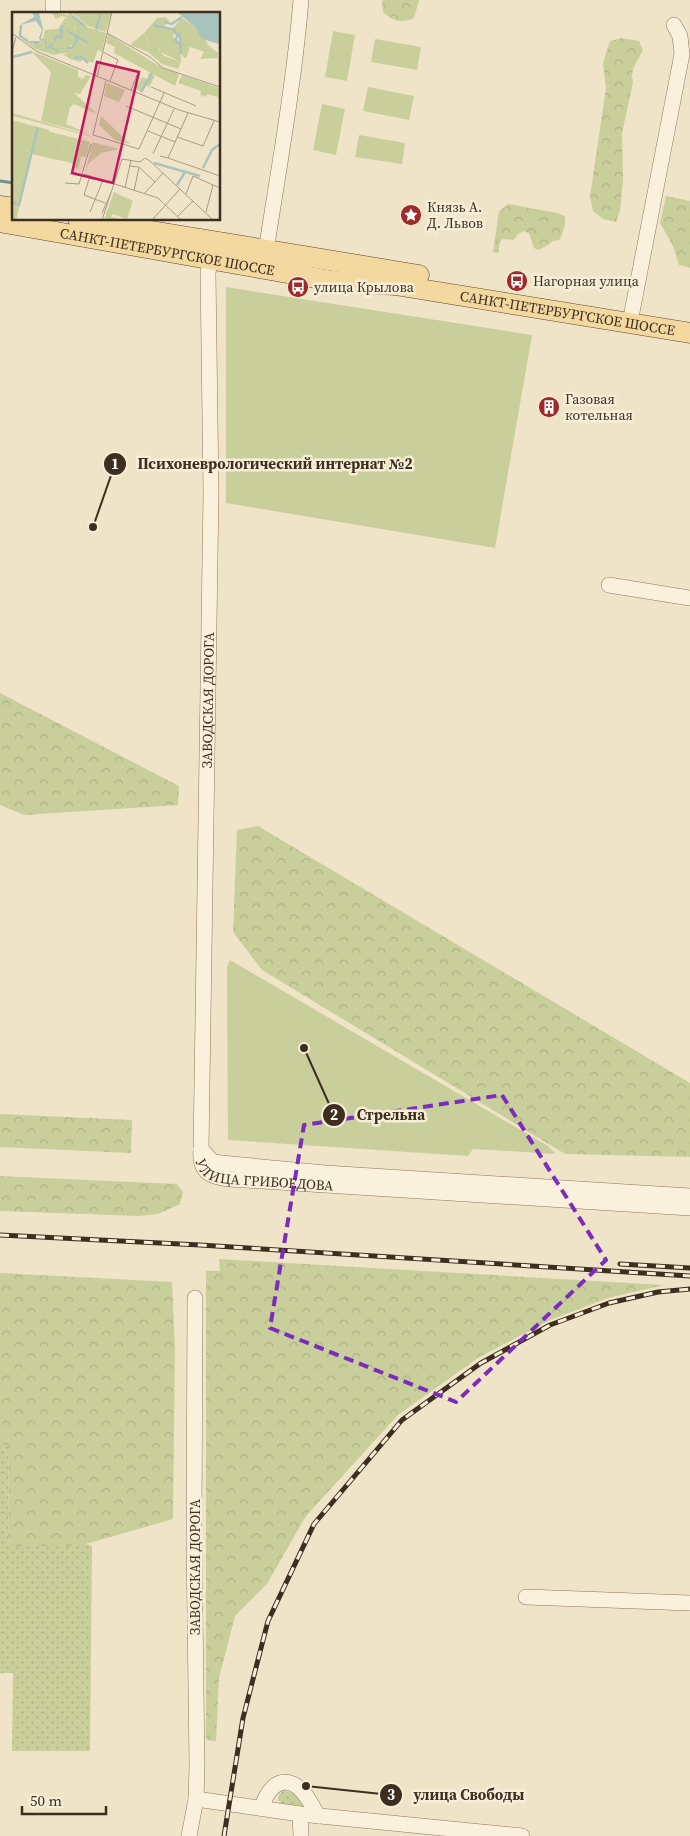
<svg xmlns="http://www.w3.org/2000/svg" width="690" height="1836" font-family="'Source Serif 4',serif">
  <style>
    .grass { fill: url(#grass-dots) }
    .forest { fill: url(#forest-crowns) }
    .park { fill: #c9cf9b }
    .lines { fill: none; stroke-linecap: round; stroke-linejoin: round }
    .stream { stroke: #6f938a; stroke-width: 3 }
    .minor-casing { stroke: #8d765c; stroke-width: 16 }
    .major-casing { stroke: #5b4430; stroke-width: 21 }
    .minor { stroke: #faf1dc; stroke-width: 15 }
    .major { stroke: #f3d9a0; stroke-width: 20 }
    .rail-casing { stroke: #3d2e20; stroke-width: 5 }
    .rail { stroke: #f7eed8; stroke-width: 3; stroke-dasharray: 9; stroke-linecap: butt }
    .marked { fill: none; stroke: #7b2cbf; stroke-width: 4; stroke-dasharray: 10 6; stroke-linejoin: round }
    .labels { text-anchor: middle; stroke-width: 5; stroke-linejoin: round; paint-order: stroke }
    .poi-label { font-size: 14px; fill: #3d2e20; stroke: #f7eed8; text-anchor: start }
    .street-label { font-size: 14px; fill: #3d2e20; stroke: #f7eed8 }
    .inset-river { fill: none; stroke: #a9c4bc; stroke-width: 2.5 }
    .inset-road { fill: none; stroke: #a89b85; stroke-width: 1 }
    .view { fill: #c2185b; fill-opacity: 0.15; stroke: #c2185b; stroke-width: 2.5 }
    .inset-edge { fill: none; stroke: #3d2e20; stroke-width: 2.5 }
    .leader { fill: none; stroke: #3d2e20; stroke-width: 2 }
    .callout-dot { fill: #3d2e20; stroke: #f7eed8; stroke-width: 2 }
    .mark-label { font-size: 15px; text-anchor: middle; font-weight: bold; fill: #fff }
    .callout-label { font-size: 15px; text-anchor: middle; font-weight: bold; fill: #3d2e20; stroke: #f7eed8; stroke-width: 5; stroke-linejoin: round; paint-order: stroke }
  </style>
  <defs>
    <pattern id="grass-dots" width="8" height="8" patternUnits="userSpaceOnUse" patternTransform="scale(1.25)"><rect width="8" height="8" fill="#c9cf9b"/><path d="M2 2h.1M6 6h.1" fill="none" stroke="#aeb285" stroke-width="1.8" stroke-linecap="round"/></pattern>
    <pattern id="forest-crowns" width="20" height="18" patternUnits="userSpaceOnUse" patternTransform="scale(1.25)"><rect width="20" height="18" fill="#c9cf9b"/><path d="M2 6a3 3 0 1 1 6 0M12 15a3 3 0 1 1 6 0" fill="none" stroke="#aeb285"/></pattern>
  </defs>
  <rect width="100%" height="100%" fill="#f0e4c8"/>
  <g class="grass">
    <path d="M 0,1444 L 9,1444 L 8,1546 L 92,1546 L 90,1751 L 12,1751 L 13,1673 L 0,1673 Z"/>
    <path d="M 283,1791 C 293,1791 299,1798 304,1806 C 296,1807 284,1807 278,1800 L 279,1795 Z"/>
  </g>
  <g class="forest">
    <path d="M 382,0 L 419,0 L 414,18 C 402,24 393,21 383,12 Z"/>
    <path d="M 622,38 L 639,41 L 643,50 L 633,69 L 632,76 L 633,83 L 622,133 L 623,180 L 620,211 L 616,222 L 603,219 L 593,211 L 590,196 L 606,88 L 603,63 L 610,41 Z"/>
    <path d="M 666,196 L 690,201 L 690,268 L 679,265 L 673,246 L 660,223 Z"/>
    <path d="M 509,204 L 557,213 L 565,216 L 565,225 L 560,240 L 553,241 L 545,247 L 538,250 L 534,248 L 529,233 L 524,231 L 518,234 L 514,240 L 502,239 L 499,245 L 499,252 L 497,253 L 493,252 L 499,211 Z"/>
    <path d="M 0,693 L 179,786 L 178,805 L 24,815 L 0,805 Z"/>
    <path d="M 258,826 L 690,1083 L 690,1157 L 565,1154 L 262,970 L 233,932 L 237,830 Z"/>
    <path d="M 0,1114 L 132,1120 L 131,1153 L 0,1147 Z"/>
    <path d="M 0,1176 L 177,1184 L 183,1192 L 180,1204 L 158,1214 L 138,1216 L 0,1211 Z"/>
    <path d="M 219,1259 L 664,1285 L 608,1298 L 548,1321 L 478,1358 L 398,1415 L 306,1516 L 267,1584 L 235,1616 L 219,1678 L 216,1741 L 206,1740 L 206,1271 L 220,1271 Z"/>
    <path d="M 0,1273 L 172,1282 L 175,1348 L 173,1519 L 86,1544 L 92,1546 L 8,1546 L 9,1445 L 0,1444 Z"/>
  </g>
  <g class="park">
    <path d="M 333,31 L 355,35 L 347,81 L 325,77 Z"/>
    <path d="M 375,39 L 421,47 L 417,70 L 371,62 Z"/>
    <path d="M 368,87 L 414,96 L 409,120 L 363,111 Z"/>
    <path d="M 322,104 L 345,109 L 336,155 L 313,150 Z"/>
    <path d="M 359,135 L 405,143 L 402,164 L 355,157 Z"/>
    <path d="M 226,287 L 532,335 L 495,548 L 226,503 Z"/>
    <path d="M 230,960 L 548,1146 L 556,1154 L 473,1149 L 468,1156 L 228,1140 L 227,967 Z"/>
  </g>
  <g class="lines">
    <path class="stream" d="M 0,181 L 14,183"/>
    <g class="minor-casing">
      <g id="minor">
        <path d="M 53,0 L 53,14"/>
        <path d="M 266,251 C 279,167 294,84 301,0"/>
        <path d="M 632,312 L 682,54 L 680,36 L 674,25"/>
        <path d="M 609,585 L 690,598"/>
        <path d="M 201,1149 L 212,1161 L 221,1163 L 325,1173 L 690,1196"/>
        <path id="s1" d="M 201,1150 C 198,1180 222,1178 245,1180 L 690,1208"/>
        <path id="s2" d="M 203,1159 L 201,1149 L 211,493 L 208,273 L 212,250"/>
        <path d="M 526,1597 L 690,1603"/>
        <path d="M 196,1799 L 300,1814 L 522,1836"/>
        <path d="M 262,1808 C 265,1795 276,1776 293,1784 C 304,1789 312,1805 318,1816"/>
        <path d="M 300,1814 L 301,1836"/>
        <path d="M 189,1836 L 196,1799 L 197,1765 L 194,1540 L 195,1298"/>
      </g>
    </g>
    <g class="major-casing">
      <g id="major">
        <path d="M 0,206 L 14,208"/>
        <path d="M 78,219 L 419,275"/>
        <path id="s3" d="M 0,222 L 333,281 L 395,285 L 690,333"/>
      </g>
    </g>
    <use href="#minor" class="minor"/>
    <use href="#major" class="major"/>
    <g class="rail-casing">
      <g id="rail">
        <path d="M 0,1235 L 200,1245 L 690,1276"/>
        <path d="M 620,1264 L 690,1268"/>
        <path d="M 224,1836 L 243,1718 L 268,1621 L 314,1524 L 402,1420 L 481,1363 L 550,1325 L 609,1303 L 658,1292 L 690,1289"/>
      </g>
    </g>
    <use href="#rail" class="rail"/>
  </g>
  <path class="marked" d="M 502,1095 L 606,1260 L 456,1402 L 270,1328 L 304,1125 Z"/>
  <defs>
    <g id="sight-disc" transform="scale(1.125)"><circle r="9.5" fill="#9e2a2b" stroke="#f7eed8"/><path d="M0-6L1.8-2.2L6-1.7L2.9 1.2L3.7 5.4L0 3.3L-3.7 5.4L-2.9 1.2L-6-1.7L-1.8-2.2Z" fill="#fff"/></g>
    <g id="bus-disc" transform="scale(1.125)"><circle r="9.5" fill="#9e2a2b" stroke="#f7eed8"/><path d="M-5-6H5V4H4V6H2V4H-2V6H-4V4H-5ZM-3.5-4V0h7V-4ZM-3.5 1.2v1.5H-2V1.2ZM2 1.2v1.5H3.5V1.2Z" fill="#fff"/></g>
    <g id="building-disc" transform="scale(1.125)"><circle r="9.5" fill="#9e2a2b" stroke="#f7eed8"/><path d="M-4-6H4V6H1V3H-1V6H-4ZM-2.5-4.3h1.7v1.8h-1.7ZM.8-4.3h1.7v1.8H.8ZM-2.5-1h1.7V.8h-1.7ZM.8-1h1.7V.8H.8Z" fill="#fff"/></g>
  </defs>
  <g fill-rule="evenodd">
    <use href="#sight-disc" x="411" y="215"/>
    <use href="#bus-disc" x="517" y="281"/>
    <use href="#bus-disc" x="298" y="287"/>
    <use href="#building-disc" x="549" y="407"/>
  </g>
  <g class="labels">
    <g class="poi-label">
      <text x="427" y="212">Князь А.<tspan x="427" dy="16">Д. Львов</tspan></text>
      <text x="533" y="286">Нагорная улица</text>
      <text x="314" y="292">улица Крылова</text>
      <text x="565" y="404">Газовая<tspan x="565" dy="16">котельная</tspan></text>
    </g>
    <g class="street-label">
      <text dy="5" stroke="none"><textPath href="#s3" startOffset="170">САНКТ-ПЕТЕРБУРГСКОЕ ШОССЕ</textPath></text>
      <text dy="5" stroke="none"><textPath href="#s3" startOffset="575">САНКТ-ПЕТЕРБУРГСКОЕ ШОССЕ</textPath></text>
      <text dy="5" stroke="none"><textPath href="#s2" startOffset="459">ЗАВОДСКАЯ ДОРОГА</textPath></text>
      <text dy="5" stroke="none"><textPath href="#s1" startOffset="80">УЛИЦА ГРИБОЕДОВА</textPath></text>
      <text transform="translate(195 1567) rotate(-90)" y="5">ЗАВОДСКАЯ ДОРОГА</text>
    </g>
  </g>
  <g transform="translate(12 12)">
    <rect width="208" height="208" fill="#f0e4c8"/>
    <path d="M 58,13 L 64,17 L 58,19 L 69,27 L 55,36 L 56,41 L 54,44 L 51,43 L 55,41 L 49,33 L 53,27 L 50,17 ZM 139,13 L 153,18 L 147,38 L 152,44 L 169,50 L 166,57 L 150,52 L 136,40 L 137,31 L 132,21 ZM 96,22 L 147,54 L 167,62 L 163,74 L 102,41 L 103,35 L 94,31 ZM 196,33 L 206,41 L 206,46 L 188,47 ZM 170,63 L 207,76 L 207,91 L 206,85 L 195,82 L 194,85 L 188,83 L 189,79 L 166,71 ZM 52,127 L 63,130 L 64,144 L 69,145 L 66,157 L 62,156 L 62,152 L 51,149 L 49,141 ZM 102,180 L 121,189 L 115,207 L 101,202 L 99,205 L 107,207 L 92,208 Z" fill="#c9cf9b"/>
    <path d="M 39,0 L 56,3 L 58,0 L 75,15 L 94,21 L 90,40 L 86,38 L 81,51 L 72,47 L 68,50 L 58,47 L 54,44 L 56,40 L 42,43 L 23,37 L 7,24 L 23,33 L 30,30 L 33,18 L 46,17 L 53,6 L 56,6 L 50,4 L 44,7 ZM 57,14 L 64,16 L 63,18 L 57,18 L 68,25 L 59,36 L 49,33 L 53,27 L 51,18 ZM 153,5 L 157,8 L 152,14 L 161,19 L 162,29 L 168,32 L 169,50 L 148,40 L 147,32 L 153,18 L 139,13 L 145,6 ZM 132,21 L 137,32 L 136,40 L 118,33 ZM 19,39 L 66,58 L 66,65 L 71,67 L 74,63 L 79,64 L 68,82 L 62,81 L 85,102 L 62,92 L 58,95 L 54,112 L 77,122 L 29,109 L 39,60 ZM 136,61 L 143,64 L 136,77 L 136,73 L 128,79 L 123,76 L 130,65 L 137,68 ZM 0,101 L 79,124 L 80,125 L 1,104 ZM 89,104 L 118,132 L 103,128 L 87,113 ZM 27,117 L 78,130 L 74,145 L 64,144 L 63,130 L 52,127 L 49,141 L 58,143 L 51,149 L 0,136 ZM 80,130 L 107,137 L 89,141 L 77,151 L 74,159 Z" fill="#c9cf9b" fill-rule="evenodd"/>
    <path d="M 59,0 L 100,0 L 94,20 L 76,14 ZM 170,6 L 184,16 L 196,32 L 193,40 L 178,35 L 174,47 L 169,42 L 168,26 L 160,17 ZM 95,71 L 113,78 L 107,90 L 92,84 ZM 0,108 L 37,118 L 45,148 L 20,142 L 4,208 L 0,207 Z" fill="#c9cf9b"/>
    <path d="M 20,0 L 27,1 L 31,17 L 29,27 L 33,27 L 35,29 L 33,36 L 42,30 L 41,23 L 50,24 L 47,19 L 51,12 L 51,26 L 45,26 L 40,35 L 46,38 L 48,41 L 54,39 L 55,40 L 48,41 L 38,36 L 33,37 L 33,27 L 24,33 L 16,29 L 29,29 L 27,26 L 30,18 L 24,9 L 8,13 L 22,5 ZM 165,0 L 207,0 L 207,32 L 190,27 L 184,16 Z" fill="#a9c4bc"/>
    <path class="inset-river" d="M 60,4 L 73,14M 152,10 L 160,12 L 170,5M 9,13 L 8,24 L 16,29M 141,13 L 164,18M 84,18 L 89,0M 56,19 L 76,31M 161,19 L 168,25 L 169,42M 168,21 L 163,28 L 168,32M 55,36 L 60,36 L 66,26M 1,45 L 20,40M 62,46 L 70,45 L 76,51M 129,80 L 140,61M 142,151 L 188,164M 191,156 L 200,138 L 208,132M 165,173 L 173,160M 0,190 L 7,193 L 26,115"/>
    <path class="inset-road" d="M 0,21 L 24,39 L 167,98 L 208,110M 95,21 L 138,45 L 151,56 L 208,75M 0,40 L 4,25M 91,40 L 106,48 L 98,69M 85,65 L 100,0M 139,75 L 184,94M 119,78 L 126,61M 114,94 L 169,117M 136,119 L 163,130M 81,123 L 94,69M 81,123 L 127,137M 165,125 L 191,134 L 202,109M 127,137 L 152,81M 141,142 L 162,97M 148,144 L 156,146 L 176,101M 156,146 L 208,164M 128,150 L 133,146 L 138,149 L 201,208M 117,154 L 127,155 L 143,170M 72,162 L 146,186 L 169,208M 78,164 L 72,183 L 93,191M 53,171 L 67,172 L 79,132M 113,176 L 119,148M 122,179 L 127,155M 132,182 L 151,161M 174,182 L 181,164 L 208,176M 78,200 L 91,168M 194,200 L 201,173M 90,201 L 99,181M 166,204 L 181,189M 90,208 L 110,147 L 128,150M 140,208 L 168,177"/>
    <path class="view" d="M 85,50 L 127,60 L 101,171 L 60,161 Z"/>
    <rect width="208" height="208" class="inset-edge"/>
  </g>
  <path class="leader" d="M93 527L115 464M304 1048L334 1115M306 1786L391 1795"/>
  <g class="callout-dot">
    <circle cx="93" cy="527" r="5"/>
    <circle cx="304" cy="1048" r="5"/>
    <circle cx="306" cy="1786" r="5"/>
    <circle cx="115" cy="464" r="12"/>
    <circle cx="334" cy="1115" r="12"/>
    <circle cx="391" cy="1795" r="12"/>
  </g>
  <g class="mark-label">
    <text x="115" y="469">1</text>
    <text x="334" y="1120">2</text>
    <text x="391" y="1800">3</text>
  </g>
  <g class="callout-label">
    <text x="275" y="469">Психоневрологический интернат №2</text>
    <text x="391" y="1120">Стрельна</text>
    <text x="469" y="1800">улица Свободы</text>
  </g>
  <path d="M22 1806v8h84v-8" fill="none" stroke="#3d2e20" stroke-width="2.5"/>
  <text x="30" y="1806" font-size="15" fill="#3d2e20" stroke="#f7eed8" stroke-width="4" paint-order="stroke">50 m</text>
</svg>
